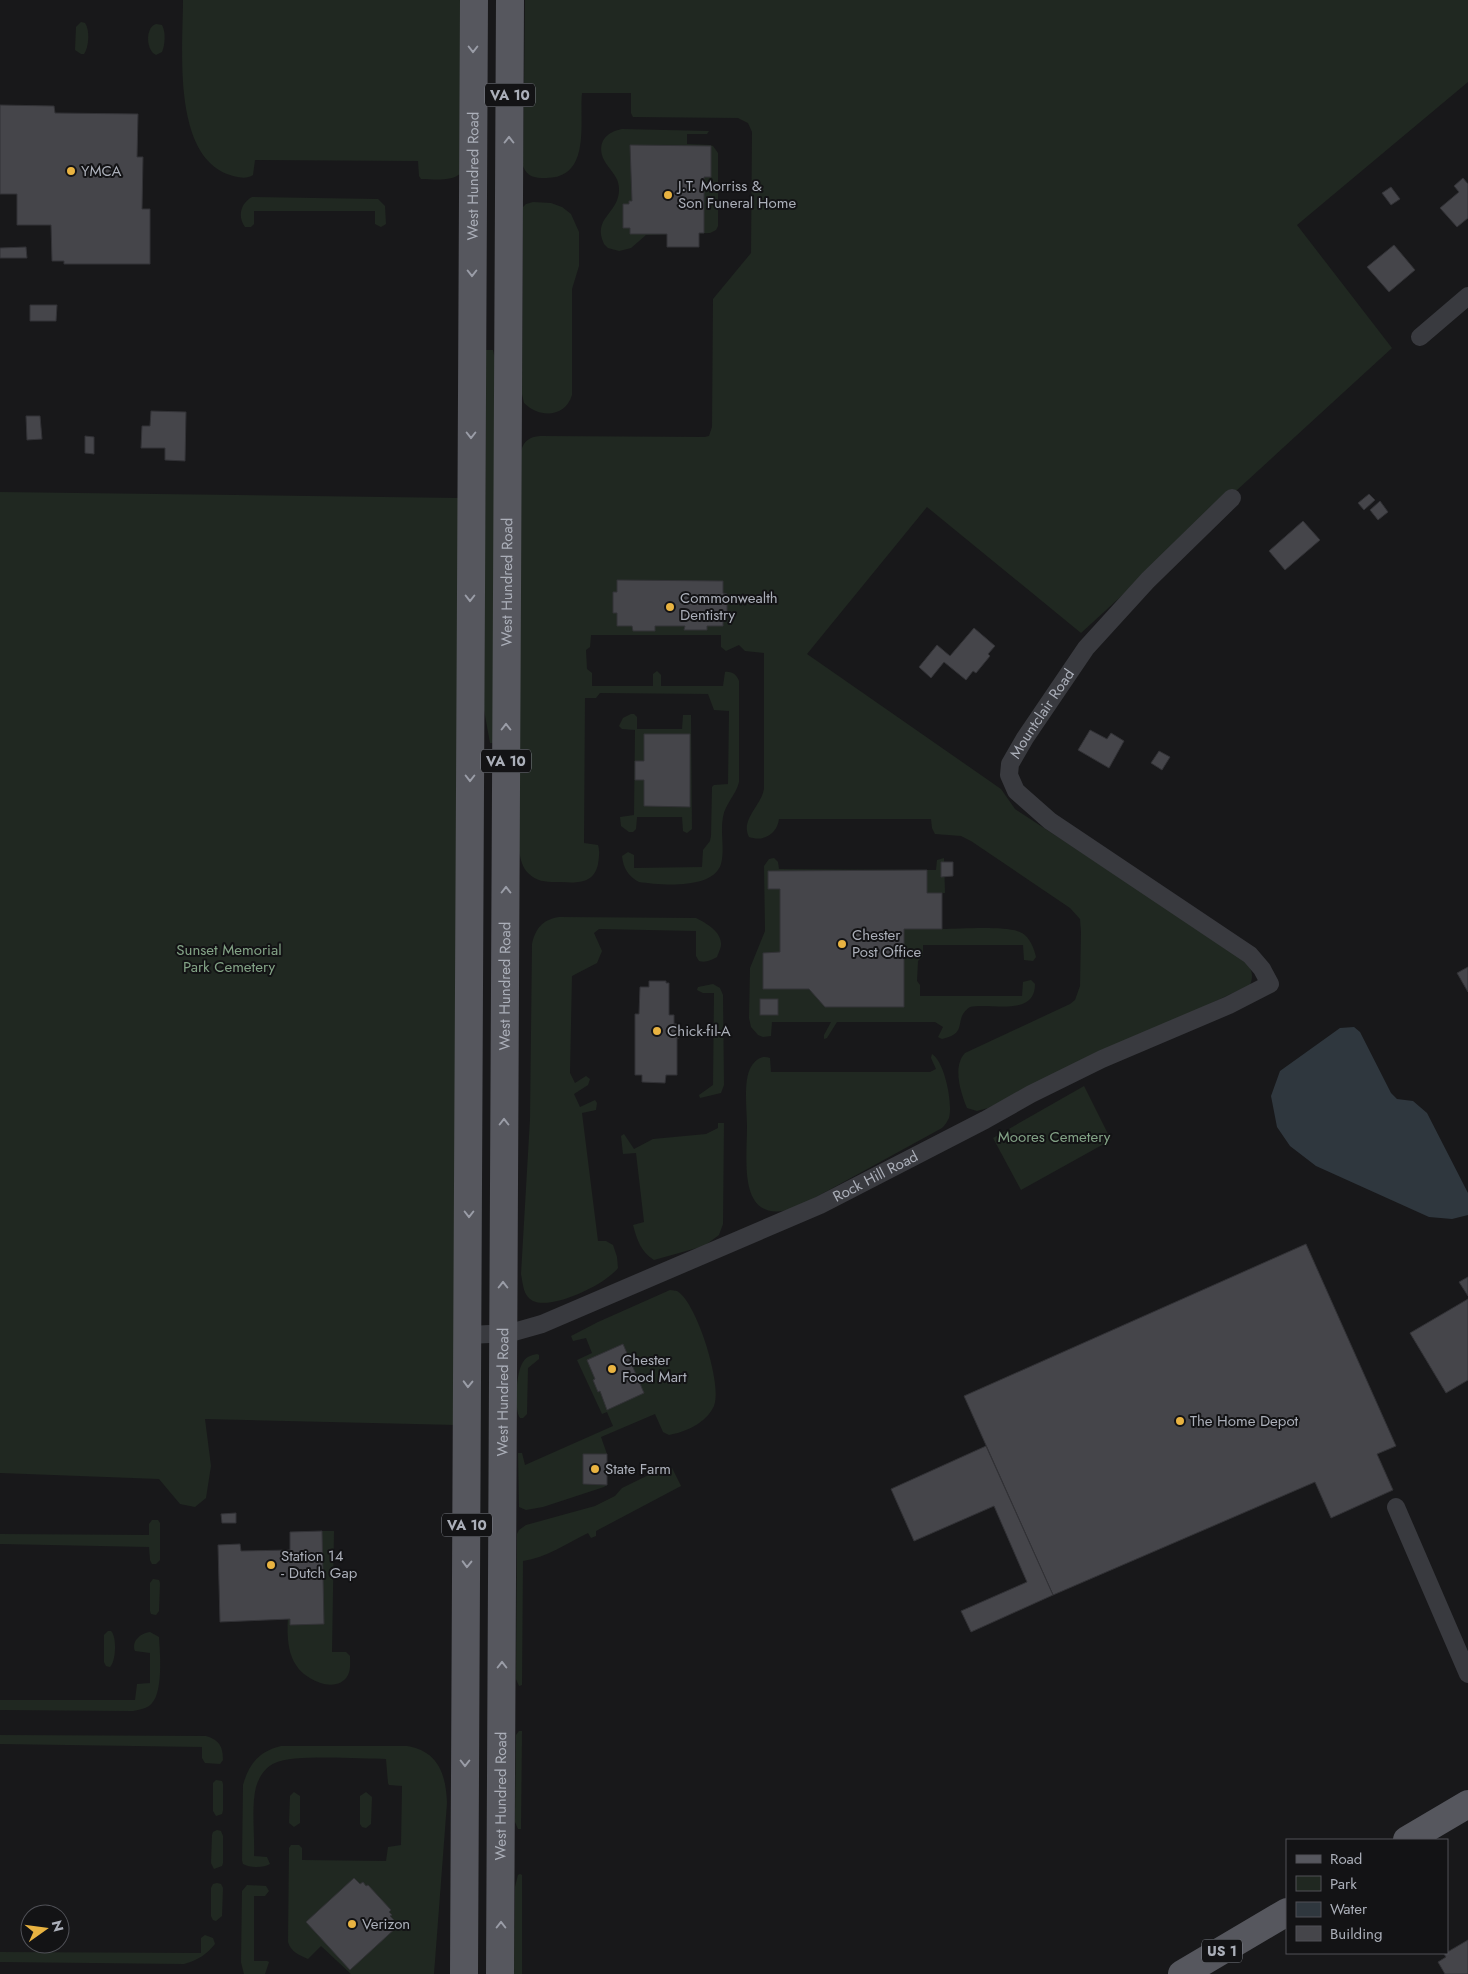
<svg xmlns="http://www.w3.org/2000/svg" width="1468" height="1974" font-family="Jost,sans-serif">
  <style>
    .green { fill: #202821 }
    .water { fill: #2f373e }
    .building { fill: #45454a; stroke: #323236 }
    .lines { fill: none; stroke-linecap: round; stroke-linejoin: round }
    .street { stroke: #393a3f; stroke-width: 18 }
    .primary { stroke: #56575e; stroke-width: 28 }
    .oneway { stroke: #9a9da7 }
    .poi-dot { fill: #e9b341; stroke: #131315; stroke-width: 2 }
    .labels { text-anchor: middle; stroke-width: 4; stroke-linejoin: round; paint-order: stroke }
    .shield { fill: #131315; stroke: #7d8088; stroke-width: 1 }
    .shield-label { font-size: 14px; font-weight: bold; fill: #abafb9 }
    .poi-label { font-size: 15px; fill: #abafb9; stroke: #131315; text-anchor: start }
    .street-label { font-size: 15px; fill: #abafb9; stroke: #131315 }
    .park-label { font-size: 15px; fill: #83a386; stroke: #131315 }
  </style>
  <rect width="100%" height="100%" fill="#18181a"/>
  <g class="green">
    <path d="M 183,0 L 464,0 L 461,173 C 452,182 433,179 421,179 L 419,176 L 418,161 L 255,160 L 253,175 C 246,180 235,177 227,174 C 172,152 183,47 183,0 Z"/>
    <path d="M 525,0 L 1468,0 L 1468,82 L 1297,225 L 1392,348 L 1081,633 L 927,507 L 807,654 L 1001,789 L 1015,809 L 1242,957 C 1250,966 1255,973 1250,985 L 988,1108 L 977,1111 L 967,1108 C 961,1093 952,1067 965,1053 L 1070,1004 L 1075,1000 L 1080,986 L 1081,932 L 1080,919 L 1070,908 L 971,841 L 961,836 L 935,834 L 932,828 L 931,819 L 779,819 C 777,834 764,842 749,837 C 740,820 761,806 764,789 L 764,653 L 745,651 L 739,645 L 726,651 L 721,647 L 721,635 L 591,635 L 590,647 L 586,650 L 587,669 L 592,673 L 592,686 L 653,686 L 653,674 L 657,671 L 661,675 L 661,686 L 723,686 L 725,672 C 732,671 737,675 739,681 L 739,782 C 736,795 725,804 723,817 C 720,832 725,849 721,864 C 713,890 660,885 639,882 C 629,877 623,868 622,856 L 628,852 L 634,855 L 634,868 L 702,867 L 703,850 L 710,841 L 711,836 L 712,787 L 714,785 L 728,784 L 729,711 L 714,710 L 708,694 L 600,693 L 596,698 L 585,698 L 584,843 L 598,845 C 600,851 599,858 598,864 C 594,884 577,883 561,882 C 549,882 538,883 528,873 C 522,867 521,860 519,852 L 521,451 C 524,441 529,437 540,436 L 705,437 L 709,436 L 712,427 L 713,299 L 751,253 L 752,132 L 748,123 L 738,118 L 633,117 L 631,113 L 631,93 L 582,93 C 579,122 592,179 545,178 C 535,178 527,177 523,166 Z"/>
    <path d="M 81,22 L 85,23 C 90,30 89,47 84,54 L 81,54 L 75,50 L 76,27 Z"/>
    <path d="M 156,24 L 162,25 C 166,32 165,45 162,52 L 156,55 L 153,53 C 146,46 146,27 156,24 Z"/>
    <path d="M 622,129 L 709,131 L 707,134 L 687,134 L 687,144 L 710,145 L 713,146 L 718,153 L 718,226 L 716,230 L 710,233 L 646,235 L 631,248 L 619,251 L 608,248 L 604,244 C 592,218 618,214 619,191 C 620,177 610,171 604,160 C 596,143 606,132 622,129 Z"/>
    <path d="M 252,197 L 378,199 L 385,206 L 386,224 L 381,227 L 375,224 L 375,211 L 254,211 L 254,224 L 251,227 L 245,227 C 237,216 241,203 252,197 Z"/>
    <path d="M 533,202 L 551,203 L 562,207 L 571,214 L 579,232 L 579,266 L 572,289 L 572,395 C 565,418 539,418 524,403 L 522,394 L 523,207 L 526,204 Z"/>
    <path d="M 486,350 L 493,350 L 499,379 L 498,743 L 490,743 L 484,710 Z"/>
    <path d="M 0,492 L 459,498 L 457,1425 L 205,1419 L 211,1466 L 206,1498 L 195,1507 L 180,1504 L 159,1479 L 0,1473 Z"/>
    <path d="M 631,714 L 634,714 L 637,717 L 637,729 L 682,729 L 683,715 L 691,715 L 692,829 L 687,833 L 683,831 L 682,817 L 637,817 L 636,829 L 633,832 L 629,832 L 621,826 L 620,817 L 634,815 L 635,730 L 622,729 L 619,726 L 623,718 Z"/>
    <path d="M 774,858 L 778,862 L 779,869 L 936,870 L 937,860 L 944,858 L 945,893 L 942,893 L 942,929 C 960,929 1009,925 1022,933 C 1030,938 1034,948 1036,957 L 1033,961 L 1024,960 L 1023,945 L 923,945 L 923,956 L 918,961 L 917,981 L 920,985 L 920,996 L 1022,996 L 1023,982 L 1031,980 L 1035,984 C 1035,1018 990,1002 970,1007 C 952,1019 970,1033 942,1039 L 938,1037 L 943,1027 L 935,1022 L 837,1022 L 827,1038 L 824,1039 L 824,1035 L 831,1022 L 772,1022 L 771,1036 L 763,1037 L 758,1035 L 751,1027 L 749,1018 L 750,968 L 765,931 L 764,866 L 769,859 Z"/>
    <path d="M 559,917 L 696,918 C 706,923 722,932 721,945 C 721,948 718,954 717,957 C 711,960 706,963 699,961 L 696,956 L 696,931 L 599,929 L 594,933 L 602,951 L 597,963 L 572,976 L 570,1073 L 575,1083 L 586,1076 L 590,1079 L 588,1085 L 574,1094 L 580,1107 L 595,1100 L 597,1103 L 596,1110 L 582,1113 L 598,1241 L 606,1241 L 613,1245 L 617,1257 L 618,1268 C 606,1284 553,1310 533,1301 C 523,1296 523,1284 521,1274 L 530,1119 L 532,944 C 536,928 542,920 559,917 Z"/>
    <path d="M 713,984 L 720,988 L 723,995 L 724,1085 L 721,1093 L 700,1098 L 699,1095 L 713,1085 L 714,993 L 703,993 L 697,990 L 698,987 Z"/>
    <path d="M 932,1054 C 945,1062 953,1104 949,1118 C 947,1122 945,1125 942,1128 L 798,1207 C 737,1229 747,1164 747,1127 C 747,1110 743,1080 751,1067 C 756,1059 762,1055 770,1058 L 771,1072 L 930,1072 L 936,1069 L 931,1058 Z"/>
    <path d="M 1084,1086 L 1111,1140 L 1021,1190 L 993,1138 Z"/>
    <path d="M 718,1123 L 724,1123 L 723,1224 L 719,1235 L 704,1246 L 654,1260 C 641,1252 637,1240 633,1225 L 644,1222 L 636,1153 L 623,1154 L 621,1136 L 624,1134 L 634,1149 L 653,1139 L 706,1134 L 718,1128 Z"/>
    <path d="M 670,1290 C 670,1290 677,1291 677,1291 C 697,1302 723,1387 714,1406 C 706,1423 686,1432 669,1435 L 663,1432 L 655,1414 L 601,1437 L 607,1454 L 583,1454 L 583,1484 L 607,1485 L 604,1487 L 543,1507 L 526,1510 L 519,1507 L 518,1453 L 522,1453 L 525,1465 L 613,1426 L 607,1412 L 602,1414 L 577,1360 L 592,1353 L 586,1338 L 573,1341 L 571,1336 L 598,1322 Z"/>
    <path d="M 537,1354 L 539,1355 L 539,1359 L 528,1368 L 527,1414 L 523,1418 L 520,1418 C 514,1409 516,1372 523,1362 C 526,1357 531,1355 537,1354 Z"/>
    <path d="M 667,1466 L 672,1468 L 681,1486 L 596,1531 L 596,1536 L 591,1538 L 588,1533 C 567,1543 546,1558 523,1561 L 522,1685 L 519,1686 L 516,1679 L 517,1534 L 519,1530 L 526,1525 L 595,1506 L 615,1496 L 622,1488 Z"/>
    <path d="M 152,1520 L 158,1520 L 160,1523 L 160,1560 L 156,1564 L 152,1564 L 150,1560 L 149,1547 L 0,1544 L 0,1534 L 149,1535 L 149,1524 Z"/>
    <path d="M 322,1531 L 334,1531 L 332,1652 L 346,1652 L 350,1656 C 350,1662 351,1669 348,1675 C 337,1695 305,1680 296,1665 C 283,1645 289,1616 289,1593 C 289,1586 288,1577 290,1570 C 292,1563 315,1539 322,1531 Z"/>
    <path d="M 153,1579 L 159,1580 L 160,1583 L 159,1611 L 156,1615 L 151,1614 L 150,1611 L 150,1583 Z"/>
    <path d="M 108,1631 L 111,1631 C 117,1637 116,1661 110,1667 L 106,1666 L 104,1662 L 104,1635 Z"/>
    <path d="M 150,1632 L 159,1637 C 160,1654 164,1696 149,1706 C 144,1709 138,1710 133,1711 L 0,1710 L 0,1700 L 135,1700 L 137,1684 L 150,1683 L 150,1653 L 135,1651 C 131,1641 141,1633 150,1632 Z"/>
    <path d="M 519,1731 L 522,1731 L 521,1829 L 518,1829 L 515,1822 L 516,1735 Z"/>
    <path d="M 0,1735 L 206,1736 C 219,1740 223,1746 223,1760 L 220,1764 L 205,1763 L 202,1758 L 202,1747 L 0,1744 Z"/>
    <path d="M 281,1746 L 407,1746 C 438,1751 446,1774 447,1803 L 434,1974 L 351,1974 L 321,1946 L 308,1959 C 299,1955 291,1952 288,1942 L 289,1848 L 291,1845 L 299,1845 L 302,1848 L 302,1860 L 386,1861 L 388,1847 L 401,1845 L 402,1786 L 389,1785 L 388,1783 L 386,1759 C 362,1759 293,1754 275,1763 C 265,1767 259,1777 256,1787 C 251,1807 255,1836 254,1856 L 267,1857 L 270,1864 C 264,1868 250,1868 243,1864 L 242,1860 L 243,1785 C 249,1763 260,1751 281,1746 Z"/>
    <path d="M 216,1780 L 222,1781 L 223,1784 L 223,1810 L 222,1814 L 216,1816 L 213,1811 L 213,1783 Z"/>
    <path d="M 294,1792 L 300,1796 L 300,1823 L 294,1827 L 289,1823 L 290,1796 Z"/>
    <path d="M 366,1792 L 372,1797 L 371,1824 L 366,1828 L 362,1827 L 360,1824 L 360,1796 Z"/>
    <path d="M 217,1830 L 221,1831 L 223,1836 L 223,1863 L 222,1866 L 214,1869 L 211,1863 L 212,1835 L 213,1832 Z"/>
    <path d="M 520,1874 L 522,1875 L 522,1974 L 514,1974 L 515,1887 L 518,1875 Z"/>
    <path d="M 217,1883 L 221,1884 L 223,1888 L 222,1916 L 216,1921 L 213,1920 L 211,1916 L 211,1888 L 213,1884 Z"/>
    <path d="M 247,1885 L 266,1886 L 269,1891 L 265,1896 L 254,1896 L 254,1961 L 267,1961 L 269,1962 L 265,1974 L 244,1974 L 241,1962 L 242,1891 Z"/>
    <path d="M 205,1935 L 213,1938 L 215,1944 C 206,1955 198,1960 184,1964 L 0,1962 L 0,1952 L 201,1953 L 201,1938 Z"/>
  </g>
  <path class="water" d="M 1354,1027 L 1360,1032 L 1391,1093 L 1397,1099 L 1413,1101 L 1427,1113 L 1468,1193 L 1468,1215 L 1452,1219 L 1429,1217 L 1316,1166 L 1290,1146 L 1277,1127 L 1271,1096 L 1280,1071 L 1340,1028 Z"/>
  <g class="building">
    <path d="M 0,105 L 54,106 L 55,113 L 138,114 L 137,157 L 143,157 L 142,209 L 150,209 L 150,264 L 64,264 L 64,261 L 52,261 L 51,225 L 17,225 L 17,194 L 0,194 Z"/>
    <path d="M 630,145 L 711,146 L 711,177 L 704,177 L 704,233 L 699,233 L 699,247 L 667,247 L 667,234 L 630,234 L 630,228 L 623,228 L 623,204 L 629,204 L 629,201 L 632,201 Z"/>
    <path d="M 1463,178 L 1468,184 L 1468,218 L 1457,227 L 1440,208 L 1459,192 L 1454,186 Z"/>
    <path d="M 1391,187 L 1400,199 L 1391,205 L 1382,193 Z"/>
    <path d="M 1394,245 L 1415,270 L 1389,292 L 1367,267 Z"/>
    <path d="M 26,247 L 27,258 L 0,258 L 0,248 Z"/>
    <path d="M 30,305 L 57,305 L 56,321 L 30,321 Z"/>
    <path d="M 151,411 L 186,412 L 185,461 L 165,460 L 165,448 L 141,448 L 142,426 L 150,426 Z"/>
    <path d="M 26,416 L 40,416 L 42,439 L 27,440 Z"/>
    <path d="M 85,436 L 94,437 L 94,454 L 85,453 Z"/>
    <path d="M 1369,494 L 1375,500 L 1364,510 L 1358,503 Z"/>
    <path d="M 1380,501 L 1388,512 L 1378,520 L 1370,510 Z"/>
    <path d="M 1303,521 L 1320,540 L 1285,570 L 1269,551 Z"/>
    <path d="M 617,580 L 723,581 L 723,593 L 727,594 L 727,614 L 723,614 L 723,626 L 707,626 L 707,630 L 684,630 L 685,626 L 655,626 L 655,631 L 633,631 L 632,626 L 617,626 L 617,613 L 613,613 L 613,592 L 617,592 Z"/>
    <path d="M 974,628 L 995,646 L 988,654 L 990,656 L 976,673 L 973,671 L 966,680 L 944,662 L 931,678 L 919,667 L 937,645 L 950,656 Z"/>
    <path d="M 1090,730 L 1107,739 L 1111,733 L 1124,741 L 1109,768 L 1078,750 Z"/>
    <path d="M 644,734 L 690,734 L 690,807 L 644,806 L 644,780 L 635,780 L 635,761 L 644,761 Z"/>
    <path d="M 1159,751 L 1170,757 L 1162,770 L 1151,763 Z"/>
    <path d="M 941,862 L 953,862 L 953,876 L 941,877 Z"/>
    <path d="M 927,870 L 927,893 L 942,893 L 942,929 L 904,929 L 904,1007 L 825,1007 L 809,989 L 763,989 L 763,953 L 780,952 L 780,889 L 768,889 L 768,871 Z"/>
    <path d="M 1468,967 L 1468,992 L 1457,973 Z"/>
    <path d="M 649,981 L 666,981 L 666,983 L 669,983 L 669,1015 L 674,1015 L 674,1024 L 679,1024 L 679,1038 L 677,1038 L 677,1075 L 666,1075 L 665,1083 L 642,1082 L 642,1075 L 635,1075 L 635,1014 L 639,1014 L 640,987 L 649,987 Z"/>
    <rect x="760" y="999" width="18" height="16"/>
    <path d="M 1306,1244 L 1396,1446 L 1377,1454 L 1393,1490 L 1331,1518 L 1315,1482 L 1053,1595 L 964,1396 Z"/>
    <path d="M 1468,1277 L 1468,1296 L 1459,1282 Z"/>
    <path d="M 1468,1299 L 1468,1380 L 1446,1393 L 1410,1333 Z"/>
    <path d="M 623,1344 L 644,1393 L 607,1410 L 600,1391 L 598,1392 L 593,1380 L 595,1379 L 587,1360 Z"/>
    <path d="M 986,1446 L 1053,1595 L 971,1632 L 961,1611 L 1027,1582 L 994,1506 L 914,1541 L 891,1489 Z"/>
    <path d="M 583,1454 L 607,1454 L 607,1485 L 583,1484 Z"/>
    <path d="M 236,1513 L 236,1523 L 222,1523 L 221,1514 Z"/>
    <path d="M 322,1531 L 324,1624 L 290,1625 L 290,1619 L 220,1622 L 218,1545 L 240,1544 L 241,1551 L 290,1550 L 290,1532 Z"/>
    <path d="M 354,1878 L 360,1884 L 363,1882 L 366,1886 L 368,1885 L 391,1910 L 389,1912 L 392,1915 L 390,1916 L 399,1925 L 350,1970 L 306,1922 Z"/>
    <path d="M 1468,1940 L 1468,1974 L 1445,1974 L 1438,1962 L 1446,1957 L 1444,1954 Z"/>
  </g>
  <g class="lines">
    <g class="street">
      <path d="M 1420,337 L 1468,296"/>
      <path id="s1" d="M 469,1335 L 510,1333 L 542,1324 L 820,1205 L 985,1120 L 1031,1094 L 1102,1059 L 1229,1005 L 1270,984 L 1262,969 L 1250,955 L 1050,821 L 1016,791 L 1009,775 L 1010,764 L 1025,738 L 1086,648 L 1148,580 L 1232,498"/>
      <path d="M 1396,1507 L 1468,1674"/>
    </g>
    <g class="primary">
      <path d="M 1407,1840 L 1468,1804"/>
      <path id="s2" d="M 464,1974 L 474,0"/>
      <path id="s3" d="M 500,1974 L 510,0"/>
      <path d="M 1182,1974 L 1287,1912"/>
    </g>
  </g>
  <defs><path id="oneway-chevron" d="M-2-3.5L2.5 0L-2 3.5" fill="none" stroke-width="1.6" stroke-linecap="round" stroke-linejoin="round" transform="scale(1.25)"/></defs>
  <g class="oneway">
    <use href="#oneway-chevron" transform="translate(473 49) rotate(90)"/>
    <use href="#oneway-chevron" transform="translate(509 140) rotate(-90)"/>
    <use href="#oneway-chevron" transform="translate(472 273) rotate(90)"/>
    <use href="#oneway-chevron" transform="translate(471 435) rotate(90)"/>
    <use href="#oneway-chevron" transform="translate(470 598) rotate(90)"/>
    <use href="#oneway-chevron" transform="translate(506 727) rotate(-90)"/>
    <use href="#oneway-chevron" transform="translate(470 778) rotate(90)"/>
    <use href="#oneway-chevron" transform="translate(506 890) rotate(-90)"/>
    <use href="#oneway-chevron" transform="translate(504 1122) rotate(-90)"/>
    <use href="#oneway-chevron" transform="translate(469 1214) rotate(90)"/>
    <use href="#oneway-chevron" transform="translate(503 1285) rotate(-90)"/>
    <use href="#oneway-chevron" transform="translate(468 1384) rotate(91)"/>
    <use href="#oneway-chevron" transform="translate(467 1564) rotate(91)"/>
    <use href="#oneway-chevron" transform="translate(502 1665) rotate(-90)"/>
    <use href="#oneway-chevron" transform="translate(465 1763) rotate(90)"/>
    <use href="#oneway-chevron" transform="translate(501 1925) rotate(-90)"/>
  </g>
  <g class="poi-dot">
    <circle cx="71" cy="171" r="5"/>
    <circle cx="668" cy="195" r="5"/>
    <circle cx="670" cy="607" r="5"/>
    <circle cx="842" cy="944" r="5"/>
    <circle cx="657" cy="1031" r="5"/>
    <circle cx="612" cy="1369" r="5"/>
    <circle cx="1180" cy="1421" r="5"/>
    <circle cx="595" cy="1469" r="5"/>
    <circle cx="271" cy="1565" r="5"/>
    <circle cx="352" cy="1924" r="5"/>
  </g>
  <g class="labels">
    <g class="shield">
      <rect x="485" y="83.5" width="50" height="23" rx="4"/>
      <rect x="481" y="749.5" width="50" height="23" rx="4"/>
      <rect x="442" y="1513.5" width="50" height="23" rx="4"/>
      <rect x="1202" y="1939.5" width="40" height="23" rx="4"/>
    </g>
    <g class="shield-label">
      <text x="510" y="100">VA 10</text>
      <text x="506" y="766">VA 10</text>
      <text x="467" y="1530">VA 10</text>
      <text x="1222" y="1956">US 1</text>
    </g>
    <g class="poi-label">
      <text x="81" y="176">YMCA</text>
      <text x="678" y="191">J.T. Morriss &amp;<tspan x="678" dy="17">Son Funeral Home</tspan></text>
      <text x="680" y="603">Commonwealth<tspan x="680" dy="17">Dentistry</tspan></text>
      <text x="852" y="940">Chester<tspan x="852" dy="17">Post Office</tspan></text>
      <text x="667" y="1036">Chick-fil-A</text>
      <text x="622" y="1365">Chester<tspan x="622" dy="17">Food Mart</tspan></text>
      <text x="1190" y="1426">The Home Depot</text>
      <text x="605" y="1474">State Farm</text>
      <text x="281" y="1561">Station 14<tspan x="281" dy="17">- Dutch Gap</tspan></text>
      <text x="362" y="1929">Verizon</text>
    </g>
    <g class="street-label">
      <text dy="5" stroke="none"><textPath href="#s2" startOffset="1798">West Hundred Road</textPath></text>
      <text dy="5" stroke="none"><textPath href="#s3" startOffset="1392">West Hundred Road</textPath></text>
      <text dy="5" stroke="none"><textPath href="#s1" startOffset="1288">Mountclair Road</textPath></text>
      <text dy="5" stroke="none"><textPath href="#s3" startOffset="988">West Hundred Road</textPath></text>
      <text dy="5" stroke="none"><textPath href="#s1" startOffset="439">Rock Hill Road</textPath></text>
      <text dy="5" stroke="none"><textPath href="#s3" startOffset="582">West Hundred Road</textPath></text>
      <text dy="5" stroke="none"><textPath href="#s3" startOffset="178">West Hundred Road</textPath></text>
    </g>
    <g class="park-label">
      <text x="229" y="955">Sunset Memorial<tspan x="229" dy="17">Park Cemetery</tspan></text>
      <text x="1054" y="1142">Moores Cemetery</text>
    </g>
  </g>
  <rect x="1286" y="1839" width="162" height="115" fill="#131315" stroke="#505157"/>
  <rect x="1296" y="1855" width="25" height="8" fill="#56575e" stroke="#505157"/>
  <text x="1330" y="1864" font-size="15" fill="#abafb9">Road</text>
  <rect x="1296" y="1876" width="25" height="15" fill="#202821" stroke="#505157"/>
  <text x="1330" y="1889" font-size="15" fill="#abafb9">Park</text>
  <rect x="1296" y="1902" width="25" height="15" fill="#2f373e" stroke="#505157"/>
  <text x="1330" y="1914" font-size="15" fill="#abafb9">Water</text>
  <rect x="1296" y="1926" width="25" height="15" fill="#45454a" stroke="#505157"/>
  <text x="1330" y="1939" font-size="15" fill="#abafb9">Building</text>
  <g transform="translate(45 1929) rotate(76)"><circle r="24" fill="#131315" stroke="#505157"/>
  <path d="M0-4L9 19L0 12L-9 19Z" fill="#e9b341"/>
  <text y="-8" font-size="14" font-weight="bold" text-anchor="middle" fill="#abafb9">N</text>
  </g>
</svg>
